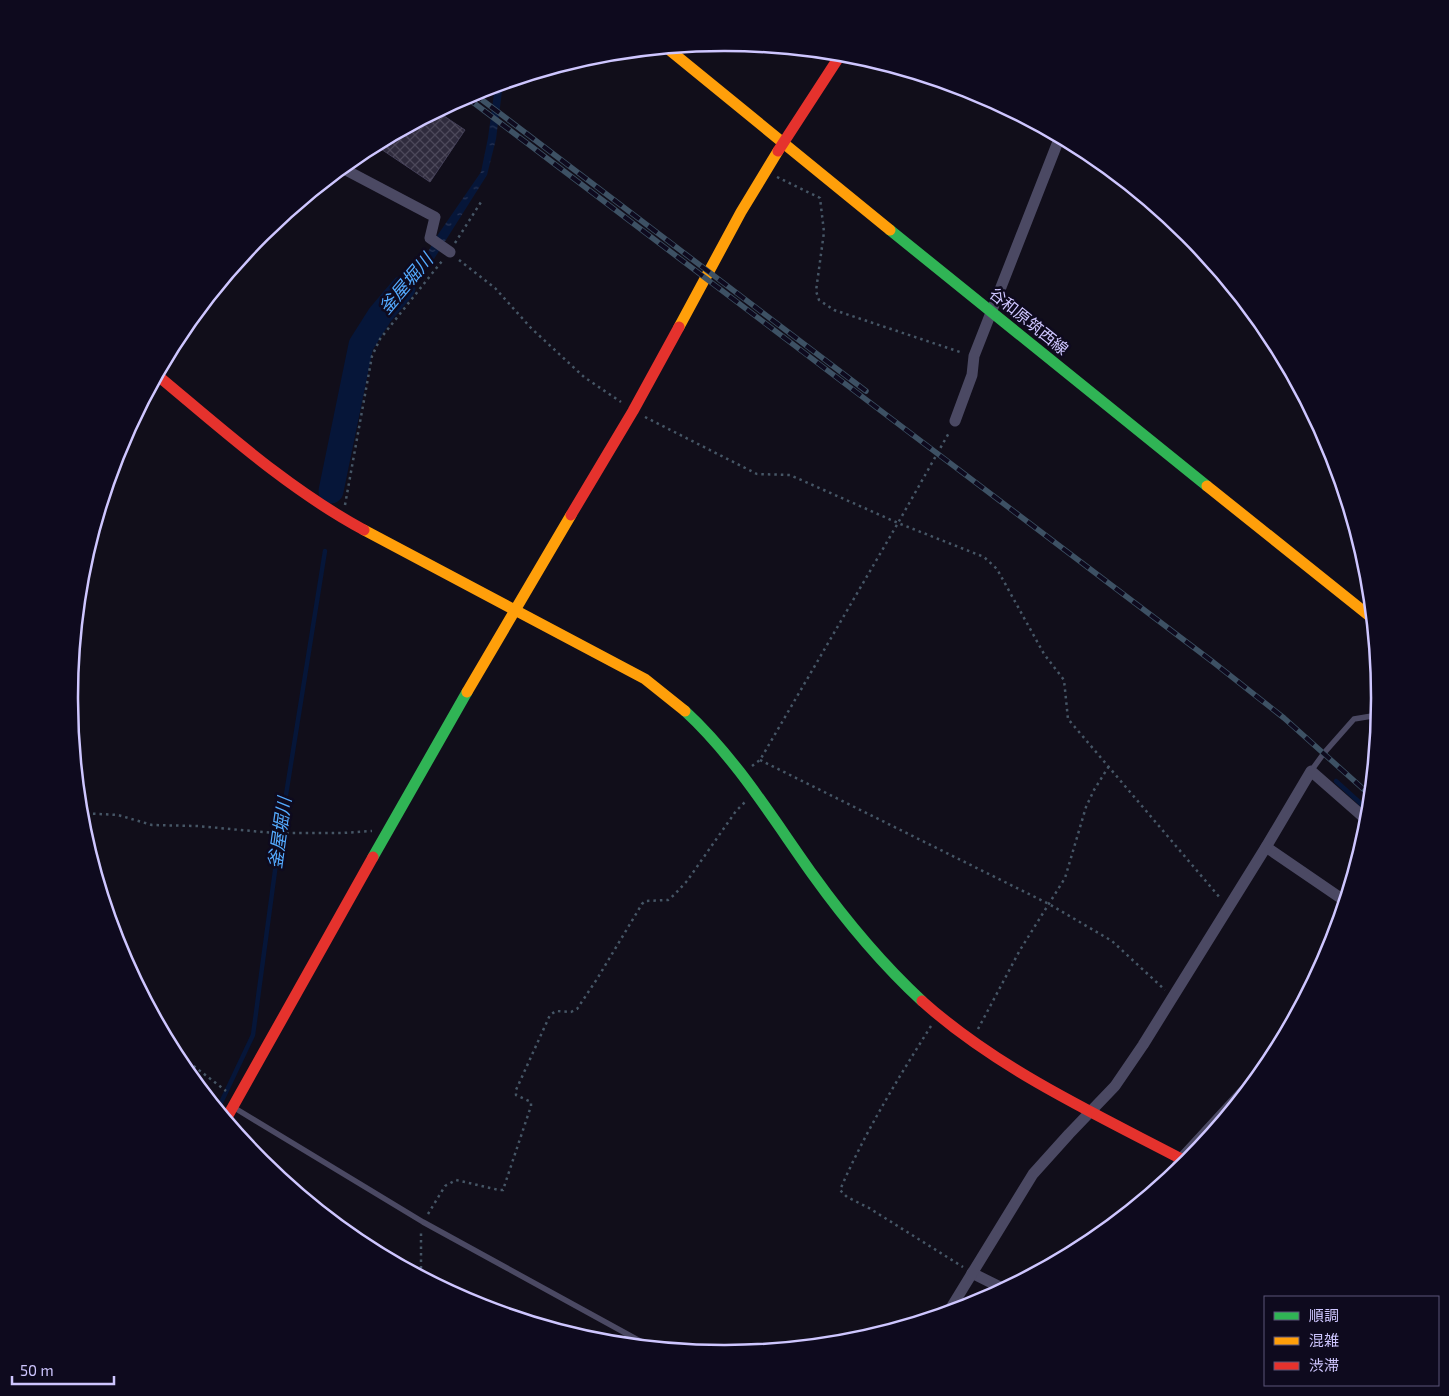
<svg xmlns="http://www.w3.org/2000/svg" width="1449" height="1396" font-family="'Exo 2','Noto Sans JP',sans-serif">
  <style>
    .water { fill: url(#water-ripples) }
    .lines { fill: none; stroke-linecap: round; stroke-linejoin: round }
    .stream { stroke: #061639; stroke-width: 4.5 }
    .river { stroke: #061639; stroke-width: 25 }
    .building { fill: url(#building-cross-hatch); stroke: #444058 }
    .path { stroke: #465666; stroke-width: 2.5; stroke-dasharray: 2.5 4; stroke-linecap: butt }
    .lane { stroke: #4b4963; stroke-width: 5.5 }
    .street { stroke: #4b4963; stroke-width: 11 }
    .fast { stroke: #30b455; stroke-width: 11 }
    .slow { stroke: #ff9f0a; stroke-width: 11 }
    .jam { stroke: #e5322d; stroke-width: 11 }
    .rail-casing { stroke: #3d5164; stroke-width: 5.5 }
    .rail { stroke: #0e0a1e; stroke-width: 4; stroke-dasharray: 11; stroke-linecap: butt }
    .labels { text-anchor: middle; stroke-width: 5; stroke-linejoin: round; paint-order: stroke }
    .street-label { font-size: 16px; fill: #cec6ff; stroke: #0e0a1e }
    .water-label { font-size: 18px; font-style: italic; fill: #54abff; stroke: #0e0a1e }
    .rim { fill: none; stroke: #cec6ff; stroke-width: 2.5 }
  </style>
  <defs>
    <pattern id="water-ripples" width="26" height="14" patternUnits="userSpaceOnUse" patternTransform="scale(1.25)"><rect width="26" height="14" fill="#061639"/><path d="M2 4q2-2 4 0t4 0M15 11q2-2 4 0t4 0" fill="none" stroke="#293657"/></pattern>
    <pattern id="building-cross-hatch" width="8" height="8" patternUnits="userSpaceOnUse" patternTransform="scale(1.25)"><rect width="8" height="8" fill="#2f2b3d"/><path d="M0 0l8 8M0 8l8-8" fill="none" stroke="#4c485a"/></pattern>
  </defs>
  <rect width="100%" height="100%" fill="#110e1a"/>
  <path class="water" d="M 503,83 L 496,139 L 487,175 L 432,262 L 383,317 L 376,312 L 425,257 L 437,236 L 481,172 L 488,138 L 495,86 Z"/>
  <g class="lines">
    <g class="stream">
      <path d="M 1336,781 L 1369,811"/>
      <path d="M 218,1109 L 253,1035 L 281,826 L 325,551"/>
    </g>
    <path class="river" d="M 331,491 L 361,345 L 380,315 L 403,288"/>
  </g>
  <path class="building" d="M 438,112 L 465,130 L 430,182 L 375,145 Z"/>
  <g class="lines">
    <g class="path">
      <path d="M 777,177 L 820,198 L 824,232 L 816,291 L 819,300 L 834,310 L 963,353"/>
      <path d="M 455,243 L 481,202"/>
      <path d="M 459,260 L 495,288 L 531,328 L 584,377 L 621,402"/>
      <path d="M 645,417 L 757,474 L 790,475 L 898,523 L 984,557 L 997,569 L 1044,654 L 1064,680 L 1068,719 L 1221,899"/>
      <path d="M 345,505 L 372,356 L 380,339 L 442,261"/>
      <path d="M 760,760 L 1049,904 L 1112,941 L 1165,990"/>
      <path d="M 752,766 L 760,760 L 898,523 L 950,431"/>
      <path d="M 80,813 L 118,815 L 152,825 L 197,826 L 274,833 L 342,833 L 372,831"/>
      <path d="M 931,1026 C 897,1080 865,1132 840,1190 L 847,1197 L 869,1208 L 963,1267"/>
      <path d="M 978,1029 L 1020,950 L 1065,878 L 1086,807 L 1094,790 L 1109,766"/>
      <path d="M 173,1050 L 226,1091"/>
      <path d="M 428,1214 L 445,1186 L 456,1180 L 499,1190 L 503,1190 L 531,1106 L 531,1102 L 516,1095 L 516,1090 L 550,1015 L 556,1011 L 571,1012 L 577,1009 L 597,979 L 642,904 L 645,901 L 668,900 L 674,895 L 687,881 L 736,811 L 745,802"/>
      <path d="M 421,1275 L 421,1230"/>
    </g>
    <g class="lane">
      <path d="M 1311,771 L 1324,753 L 1354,719 L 1378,715"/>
      <path d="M 233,1107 L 423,1222 L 649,1346"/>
    </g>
    <g class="street">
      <path d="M 342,168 L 435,217 L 430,238 L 450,252"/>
      <path d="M 955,421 L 972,375 L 974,356 L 1059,139 L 1057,136"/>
      <path d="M 1266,847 L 1345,901"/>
      <path d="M 1172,1174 L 1181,1159 L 1260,1073"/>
      <path d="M 972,1273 L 1004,1289"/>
      <path d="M 949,1311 L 1033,1174 L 1069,1134 L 1115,1086 L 1143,1045 L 1266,847 L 1311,771 L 1368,821"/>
    </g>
    <g class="fast">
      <path d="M 890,230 L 1207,486"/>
      <path d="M 685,711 C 736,758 773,819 813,875 C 846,921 881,963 922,1001"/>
      <path d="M 373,857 L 467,692"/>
    </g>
    <g class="slow">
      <path d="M 667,48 L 890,230"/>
      <path d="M 679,327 L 741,212 L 778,151"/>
      <path d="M 1207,486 L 1372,618"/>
      <path d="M 364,530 L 645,679 L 685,711"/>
      <path d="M 467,692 L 571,515"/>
    </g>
    <g class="jam">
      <path d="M 778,151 L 841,54"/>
      <path d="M 157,375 C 223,430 288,489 364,530"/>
      <path d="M 571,515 L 633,411 L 679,327"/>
      <path d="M 922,1001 C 999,1070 1096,1114 1187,1162"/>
      <path d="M 226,1119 L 373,857"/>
    </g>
    <g class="rail-casing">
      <g id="rail">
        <path d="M 473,93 L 866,391"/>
        <path d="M 466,97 L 1213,662 L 1284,718 L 1370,795"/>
      </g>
    </g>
    <use href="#rail" class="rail"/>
  </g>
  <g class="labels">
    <g class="street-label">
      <text transform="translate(1029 321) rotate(39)" y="6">谷和原筑西線</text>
    </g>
    <g class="water-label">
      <text transform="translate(406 284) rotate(-50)" y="6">釜屋堀川</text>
      <text transform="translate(280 833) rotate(-82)" y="6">釜屋堀川</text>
    </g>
  </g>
  <path d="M0 0H1449V1396H0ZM724 51H725A646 646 0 0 1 1371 697V699A646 646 0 0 1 725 1345H724A646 646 0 0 1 78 699V697A646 646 0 0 1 724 51Z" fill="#0e0a1e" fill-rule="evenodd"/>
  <path class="rim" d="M724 51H725A646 646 0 0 1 1371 697V699A646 646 0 0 1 725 1345H724A646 646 0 0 1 78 699V697A646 646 0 0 1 724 51Z"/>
  <rect x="1264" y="1296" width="175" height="90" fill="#0e0a1e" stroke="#5b5578"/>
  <rect x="1274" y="1312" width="25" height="8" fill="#30b455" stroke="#5b5578"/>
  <text x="1309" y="1321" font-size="15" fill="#cec6ff">順調</text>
  <rect x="1274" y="1337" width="25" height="8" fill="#ff9f0a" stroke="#5b5578"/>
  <text x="1309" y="1346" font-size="15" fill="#cec6ff">混雑</text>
  <rect x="1274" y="1362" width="25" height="8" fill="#e5322d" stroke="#5b5578"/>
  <text x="1309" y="1371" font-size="15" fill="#cec6ff">渋滞</text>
  <path d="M12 1376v8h102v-8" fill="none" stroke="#cec6ff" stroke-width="2.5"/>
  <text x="20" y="1376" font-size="15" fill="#cec6ff" stroke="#0e0a1e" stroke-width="4" paint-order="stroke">50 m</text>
</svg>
